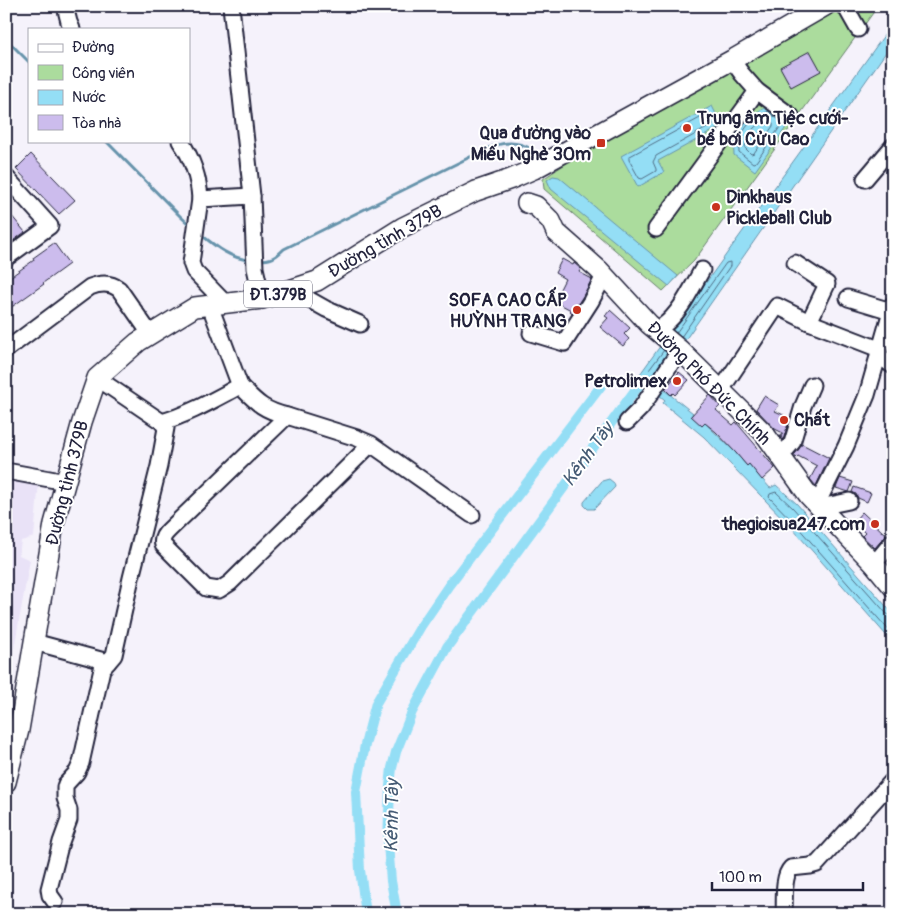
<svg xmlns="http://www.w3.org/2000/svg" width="899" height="920" font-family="Pangolin,sans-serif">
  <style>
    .built { fill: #e9e2f7 }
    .green { fill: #abdc9d; stroke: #667f6c }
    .water { fill: #94def5; stroke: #6693ab }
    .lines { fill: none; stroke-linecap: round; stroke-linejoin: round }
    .shore { stroke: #506d85; stroke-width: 1 }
    .stream { stroke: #6693ab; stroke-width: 3 }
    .canal { stroke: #94def5; stroke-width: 10 }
    .building { fill: #ccbced; stroke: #22223b }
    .minor-casing { stroke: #22223b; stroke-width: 19 }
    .major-casing { stroke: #22223b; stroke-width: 22 }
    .minor { stroke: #fff; stroke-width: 15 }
    .major { stroke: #fff; stroke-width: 19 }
    .poi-dot { fill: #c8321e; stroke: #fff; stroke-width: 2 }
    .labels { text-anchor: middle; stroke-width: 4; stroke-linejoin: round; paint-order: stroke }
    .shield { fill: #fff; stroke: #646476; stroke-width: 1 }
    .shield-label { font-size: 16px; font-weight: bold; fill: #22223b }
    .poi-label { font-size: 18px; font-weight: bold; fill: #22223b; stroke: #fff; text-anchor: end }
    .street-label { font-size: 18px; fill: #22223b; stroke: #fff }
    .water-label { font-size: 19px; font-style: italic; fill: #445a73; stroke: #fff }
  </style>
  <rect width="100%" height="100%" fill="#f5f2fb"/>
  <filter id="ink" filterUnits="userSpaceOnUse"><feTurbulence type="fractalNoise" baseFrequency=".02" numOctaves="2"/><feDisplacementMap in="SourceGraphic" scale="10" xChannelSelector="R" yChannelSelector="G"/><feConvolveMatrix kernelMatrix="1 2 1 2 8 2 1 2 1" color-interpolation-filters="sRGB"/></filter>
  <g filter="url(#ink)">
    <path class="built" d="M 6,476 L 39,481 L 34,537 L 21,541 L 19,555 L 30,560 L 6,693 Z"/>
    <path class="green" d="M 846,6 L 878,6 L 694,261 L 663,291 L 544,189 L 543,179 L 571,160 Z"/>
    <g class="water">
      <path d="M 893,23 L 893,42 L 674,356 L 647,390 L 635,381 Z"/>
      <path d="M 712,106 L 722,126 L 658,161 L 664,172 L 638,187 L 621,156 Z"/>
      <path d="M 769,107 L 790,122 L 755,171 L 734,155 C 732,132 747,113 769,107 Z"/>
      <path d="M 553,176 L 559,177 L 678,276 L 669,286 L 551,189 L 547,180 Z"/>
      <path d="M 663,389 L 693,413 L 691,416 L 705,423 L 736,453 L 747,466 L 749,464 L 770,488 L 776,485 L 797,504 L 893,614 L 893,643 L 792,528 L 704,437 L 663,403 L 665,400 L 659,395 Z"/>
      <path d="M 609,479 L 614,483 L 615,487 L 594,509 L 588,509 L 584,505 L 584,502 L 602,481 Z"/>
    </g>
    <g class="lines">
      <g class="shore">
        <path d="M 768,112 L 781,121 L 782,124 L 756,162 L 753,163 L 739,152 C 737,135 751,116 768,112 Z"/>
        <path d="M 708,114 L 711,115 L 715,122 L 714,124 L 656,156 L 653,162 L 656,169 L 656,171 L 642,179 L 639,178 L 629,160 L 629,157 Z"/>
        <path d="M 767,119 L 773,123 L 773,126 L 754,153 L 751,154 L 745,148 C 746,135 755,124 767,119 Z"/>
        <path d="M 676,333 L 726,263 L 730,262 L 730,266 L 681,337"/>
        <path d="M 654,373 L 647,382 L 644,381 L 643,378 L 664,350"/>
        <path d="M 893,616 L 887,614 L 793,508 L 776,492 L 770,494 L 769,497 L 796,525 L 893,635"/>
      </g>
      <g class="stream">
        <path d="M 6,39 L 29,62"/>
        <path d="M 106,141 L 181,217 L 191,226"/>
        <path d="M 199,233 C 214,245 230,259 250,260"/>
        <path d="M 259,260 C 271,260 275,258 284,249 L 468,158 C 489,148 508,135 531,149"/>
      </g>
      <g class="canal">
        <path d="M 366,914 L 360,870 L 356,792 L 365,745 L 376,703 L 421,626 L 449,585 L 601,386"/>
        <path d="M 397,914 L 391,881 L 388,844 L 390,786 L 392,768 L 396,752 L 412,712 L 447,647 L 647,374"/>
      </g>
    </g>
    <g class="building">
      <path d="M 810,51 L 821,71 L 791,87 L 780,67 Z"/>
      <path d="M 31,154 L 75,200 L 59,214 L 16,169 Z"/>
      <path d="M 6,209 L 25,232 L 6,246 Z"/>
      <path d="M 54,243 L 69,264 L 43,283 L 44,284 L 6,311 L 6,280 L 34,260 L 33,258 Z"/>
      <path d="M 562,259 L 573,265 L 574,263 L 581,269 L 579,272 L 592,279 L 583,296 L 572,313 L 570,311 L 571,310 L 554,301 L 565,279 L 555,273 Z"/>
      <path d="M 610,310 L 630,328 L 624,334 L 629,339 L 623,346 L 600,327 L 608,318 L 605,316 Z"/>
      <path d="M 679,372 L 689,380 L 675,395 L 673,393 L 671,395 L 665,389 Z"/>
      <path d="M 710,395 L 720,406 L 716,410 L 733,425 L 736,422 L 775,468 L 762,480 L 749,464 L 747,466 L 736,453 L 716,432 L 705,423 L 702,426 L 691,416 Z"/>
      <path d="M 764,396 L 779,405 L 775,411 L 790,418 L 783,440 L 781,437 L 783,433 L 775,429 L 756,409 Z"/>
      <path d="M 802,444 L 829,458 L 816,486 L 810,479 L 817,466 L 798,456 L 796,458 L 794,455 L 799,449 Z"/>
      <path d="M 840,478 L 853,482 L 849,492 L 836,488 Z"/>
      <path d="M 854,487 L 871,493 L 867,502 L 858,498 L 856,494 L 852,492 Z"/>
      <path d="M 862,512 L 886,535 L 875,548 L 862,536 L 865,533 L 854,521 Z"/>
    </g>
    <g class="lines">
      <g class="minor-casing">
        <g id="minor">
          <path d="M 65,6 L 69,22 L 72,29"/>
          <path d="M 231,6 L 252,196 L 255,268 L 262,299"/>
          <path d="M 845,6 L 858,29"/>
          <path d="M 757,91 L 791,116"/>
          <path d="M 180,141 C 192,157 199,179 200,199 L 252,196"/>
          <path d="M 6,177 L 50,226 L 6,258"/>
          <path d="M 865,179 L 893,146"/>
          <path d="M 200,199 L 191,263 L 194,271 L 226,304"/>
          <path d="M 656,229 L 757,91 L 742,74 L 732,60"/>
          <path d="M 795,263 L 827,284 L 809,322"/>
          <path d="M 294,289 L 310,300 L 326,309 L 360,324"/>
          <path d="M 848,298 L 891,311"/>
          <path d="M 210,306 L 240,386"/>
          <path d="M 663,326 C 681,312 691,289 702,270"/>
          <path d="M 531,333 L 564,343 L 591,301 L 604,276"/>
          <path d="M 6,350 L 90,287 C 100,283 110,282 119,289 L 151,335"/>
          <path d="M 878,355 L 893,366"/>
          <path d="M 721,390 L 777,306 L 809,322 L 879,349"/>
          <path d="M 162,422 C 190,414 215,399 240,386 C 257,403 263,410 287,416"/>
          <path d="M 627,422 L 641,408 L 680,350"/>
          <path d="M 371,444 L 230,583 L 219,590 L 206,588 L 163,545 C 161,538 165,534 169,530 L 287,416 L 357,438 L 371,444 L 472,515"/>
          <path d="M 781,456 L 792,443 L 803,406 L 812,385"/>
          <path d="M 6,471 L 66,482"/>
          <path d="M 817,504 L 846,446 L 867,395 L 893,304"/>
          <path d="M 820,507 L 849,501"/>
          <path d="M 874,564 L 893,541"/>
          <path d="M 34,642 L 108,662"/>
          <path d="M 6,729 L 19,730"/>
          <path d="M 55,902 L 50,895 L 49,889 L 61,842 L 69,820 L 69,810 L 65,798 L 65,787 L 66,784 L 77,772 L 81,763 L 102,669 L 114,655 L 131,578 L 159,466 L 166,428 L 162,422 L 97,378"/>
          <path d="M 784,914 C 785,901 782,877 791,868 L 810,866 L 817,864 L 893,780"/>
        </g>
      </g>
      <g class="major-casing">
        <g id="major">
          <path d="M 527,203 L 536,206 L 551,221 L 556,232 L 599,270 L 649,324 L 680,350 L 764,433 L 809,496 L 874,564 L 893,587"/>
          <path d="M 6,782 L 19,730 L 54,524 L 82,422 L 97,378 L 138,342 L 195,307 L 262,299 L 317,281 L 403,227 L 476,191 L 511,179 L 534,169 L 732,60 L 825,6"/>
        </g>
      </g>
      <use href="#minor" class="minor"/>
      <use href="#major" class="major"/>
    </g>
  </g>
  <g class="poi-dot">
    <circle cx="687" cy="128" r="5"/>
    <rect x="596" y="138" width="10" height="10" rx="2.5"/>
    <circle cx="716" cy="207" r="5"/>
    <circle cx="577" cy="310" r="5"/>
    <circle cx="677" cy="381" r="5"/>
    <circle cx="784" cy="420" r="5"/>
    <circle cx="875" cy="524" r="5"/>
  </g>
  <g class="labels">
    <rect class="shield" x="244" y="280.5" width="68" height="27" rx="4"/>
    <g class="shield-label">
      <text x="278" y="300">ĐT.379B</text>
    </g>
    <g class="poi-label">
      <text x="697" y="124" text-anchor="start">Trung âm Tiệc cưới-<tspan x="697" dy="21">bể bơi Cửu Cao</tspan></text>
      <text x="591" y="139">Qua đường vào<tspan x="591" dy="21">Miếu Nghè 30m</tspan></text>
      <text x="726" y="203" text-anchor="start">Dinkhaus<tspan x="726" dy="21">Pickleball Club</tspan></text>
      <text x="567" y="306">SOFA CAO CẤP<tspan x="567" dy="21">HUỲNH TRANG</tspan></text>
      <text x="667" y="387">Petrolimex</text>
      <text x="794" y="426" text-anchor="start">Chất</text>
      <text x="865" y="530">thegioisua247.com</text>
    </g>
    <g class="street-label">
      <text transform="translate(385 241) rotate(-30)" y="6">Đường tỉnh 379B</text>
      <text transform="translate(709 383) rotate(45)" y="6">Đường Phó Đức Chính</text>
      <text transform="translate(67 483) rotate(-76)" y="6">Đường tỉnh 379B</text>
    </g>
    <g class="water-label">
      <text transform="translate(587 454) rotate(-54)" y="7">Kênh Tây</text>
      <text transform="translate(391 816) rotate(-89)" y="7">Kênh Tây</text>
    </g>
  </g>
  <rect width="899" height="920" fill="none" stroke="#fff" stroke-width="25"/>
  <rect x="12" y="12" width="874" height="895" fill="none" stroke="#22223b" stroke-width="2" filter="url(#ink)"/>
  <rect x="28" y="28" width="162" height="115" fill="#ffffff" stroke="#a7a7b1"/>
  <rect x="38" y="44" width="25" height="8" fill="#ffffff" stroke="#a7a7b1"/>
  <text x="72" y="52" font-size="15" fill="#22223b">Đường</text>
  <rect x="38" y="65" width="25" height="15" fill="#abdc9d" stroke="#a7a7b1"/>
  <text x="72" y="78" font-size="15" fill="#22223b">Công viên</text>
  <rect x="38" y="90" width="25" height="15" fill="#94def5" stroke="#a7a7b1"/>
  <text x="72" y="102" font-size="15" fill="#22223b">Nước</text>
  <rect x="38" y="115" width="25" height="15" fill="#ccbced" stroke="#a7a7b1"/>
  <text x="72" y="128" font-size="15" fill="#22223b">Tòa nhà</text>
  <path d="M712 882v8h151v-8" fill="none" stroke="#22223b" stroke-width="2.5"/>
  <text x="719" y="882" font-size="15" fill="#22223b" stroke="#ffffff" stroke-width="4" paint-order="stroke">100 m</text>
</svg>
